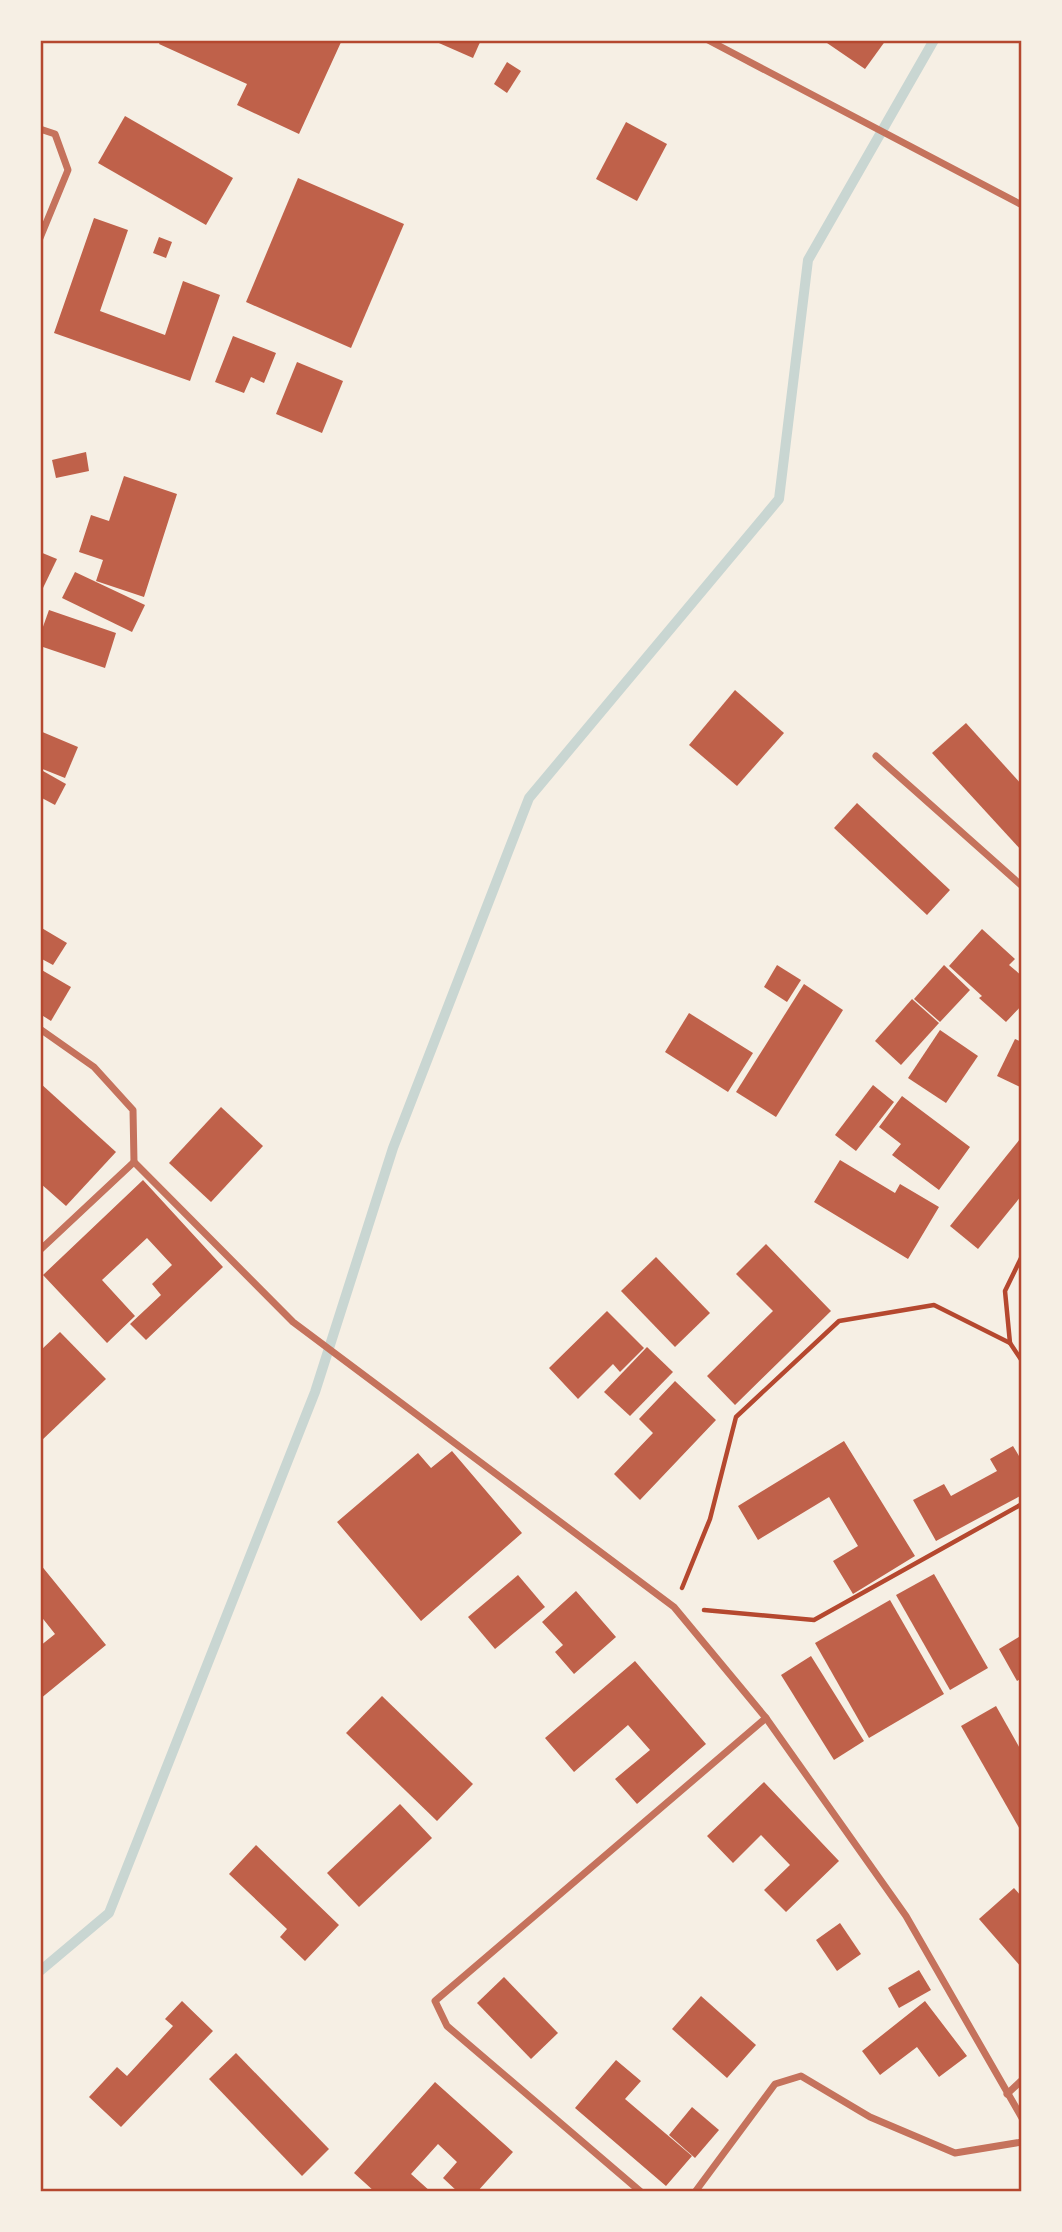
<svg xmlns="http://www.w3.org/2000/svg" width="1062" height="2232" font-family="Signika,sans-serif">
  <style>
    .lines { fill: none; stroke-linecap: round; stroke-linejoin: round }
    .stream { stroke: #c9d6d2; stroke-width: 10 }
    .building { fill: #bf614a }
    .path { stroke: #b5482f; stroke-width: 4.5 }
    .minor { stroke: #c5725c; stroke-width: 7 }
    .neatline { fill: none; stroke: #b5482f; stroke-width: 2.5 }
  </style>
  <rect width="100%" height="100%" fill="#f6efe4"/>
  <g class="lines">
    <path class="stream" d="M 40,1971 L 109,1913 L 315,1392 L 393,1148 L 529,798 L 779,499 L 808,260 L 934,40"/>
  </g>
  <g class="building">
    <path d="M 161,40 L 342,40 L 299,134 L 237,105 L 247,84 L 159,44 Z"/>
    <path d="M 432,40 L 481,40 L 473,58 Z"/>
    <path d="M 829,40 L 886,40 L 865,69 L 827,43 Z"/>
    <path d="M 507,62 L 521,71 L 507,93 L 494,84 Z"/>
    <path d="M 125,116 L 233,178 L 206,225 L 98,163 Z"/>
    <path d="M 626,122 L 667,144 L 637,201 L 596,179 Z"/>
    <path d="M 298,178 L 404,224 L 351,348 L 246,302 Z"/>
    <path d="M 94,218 L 128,230 L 100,311 L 165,335 L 183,281 L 220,295 L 190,381 L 54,333 Z"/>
    <path d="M 159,237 L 172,242 L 166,258 L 153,253 Z"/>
    <path d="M 233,336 L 276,353 L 264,383 L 251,377 L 244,393 L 215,382 Z"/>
    <path d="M 297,362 L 343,381 L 322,433 L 276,414 Z"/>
    <path d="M 86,452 L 89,471 L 56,478 L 52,460 Z"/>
    <path d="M 124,476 L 177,494 L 144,597 L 96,581 L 103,560 L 79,552 L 91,515 L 109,521 Z"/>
    <path d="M 40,552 L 57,559 L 43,588 L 40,586 Z"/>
    <path d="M 75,572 L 145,605 L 132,632 L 62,598 Z"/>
    <path d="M 49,610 L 116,633 L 105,668 L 40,646 L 40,635 Z"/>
    <path d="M 735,690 L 784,733 L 737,786 L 689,745 Z"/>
    <path d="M 966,723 L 1022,785 L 1022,851 L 932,753 Z"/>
    <path d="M 40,731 L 78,747 L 65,778 L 40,768 Z"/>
    <path d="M 43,771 L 66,784 L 55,805 L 40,797 L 40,776 Z"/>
    <path d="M 857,803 L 950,890 L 927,915 L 834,828 Z"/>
    <path d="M 40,927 L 67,943 L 53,965 L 40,958 Z"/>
    <path d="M 982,929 L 1015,959 L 1009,965 L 1022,976 L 1022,1005 L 1006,1022 L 979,998 L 982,996 L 949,966 Z"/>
    <path d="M 777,965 L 801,980 L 787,1002 L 764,987 Z"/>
    <path d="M 944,965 L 970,990 L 940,1022 L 914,999 Z"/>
    <path d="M 40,969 L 71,987 L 51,1021 L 40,1014 Z"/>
    <path d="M 804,984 L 843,1010 L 776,1117 L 736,1092 Z"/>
    <path d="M 912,999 L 939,1023 L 901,1065 L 875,1041 Z"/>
    <path d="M 689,1013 L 753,1053 L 728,1092 L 665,1052 Z"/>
    <path d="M 940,1030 L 978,1056 L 946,1103 L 908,1078 Z"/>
    <path d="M 1015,1039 L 1022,1042 L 1022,1088 L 997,1076 Z"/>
    <path d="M 40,1083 L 116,1152 L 66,1206 L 40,1183 Z"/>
    <path d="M 873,1085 L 894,1102 L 856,1151 L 835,1135 Z"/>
    <path d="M 902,1096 L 970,1147 L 939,1190 L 892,1155 L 901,1144 L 879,1127 Z"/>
    <path d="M 221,1107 L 263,1146 L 211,1202 L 169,1163 Z"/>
    <path d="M 1020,1139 L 1022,1141 L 1022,1195 L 978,1249 L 950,1226 Z"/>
    <path d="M 840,1160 L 895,1193 L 900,1184 L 939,1207 L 908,1259 L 814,1202 Z"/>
    <path d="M 143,1180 L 223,1267 L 146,1340 L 130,1324 L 161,1295 L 152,1284 L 172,1265 L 147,1238 L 102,1280 L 135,1316 L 107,1343 L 43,1275 Z"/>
    <path d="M 766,1244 L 831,1311 L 735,1405 L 707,1376 L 773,1311 L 736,1274 Z"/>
    <path d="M 656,1257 L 710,1313 L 675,1347 L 621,1291 Z"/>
    <path d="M 607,1311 L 644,1348 L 620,1372 L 613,1364 L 578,1399 L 549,1368 Z"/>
    <path d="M 60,1332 L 106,1379 L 40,1442 L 40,1351 Z"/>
    <path d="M 647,1347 L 673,1372 L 630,1416 L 604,1392 Z"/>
    <path d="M 675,1381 L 716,1420 L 640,1500 L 614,1474 L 653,1433 L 639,1419 Z"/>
    <path d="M 844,1441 L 915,1556 L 853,1594 L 833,1561 L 858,1546 L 829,1497 L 758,1540 L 738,1506 Z"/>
    <path d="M 1013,1446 L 1022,1461 L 1022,1495 L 936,1541 L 913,1500 L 944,1484 L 951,1496 L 997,1471 L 990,1459 Z"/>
    <path d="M 452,1451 L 522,1533 L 421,1621 L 337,1522 L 418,1453 L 431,1468 Z"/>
    <path d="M 40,1564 L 106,1645 L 40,1699 L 40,1646 L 55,1634 L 40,1615 Z"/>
    <path d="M 934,1574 L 988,1668 L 950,1690 L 896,1595 Z"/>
    <path d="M 518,1575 L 545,1607 L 495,1649 L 468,1617 Z"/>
    <path d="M 576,1591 L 616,1637 L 574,1674 L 555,1652 L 563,1645 L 542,1622 Z"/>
    <path d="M 890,1600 L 944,1694 L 869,1738 L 815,1643 Z"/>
    <path d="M 1022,1635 L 1022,1678 L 1017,1681 L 999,1649 Z"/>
    <path d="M 811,1656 L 864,1741 L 834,1760 L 781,1675 Z"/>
    <path d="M 635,1661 L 706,1744 L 637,1804 L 615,1779 L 650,1750 L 628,1725 L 574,1772 L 545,1738 Z"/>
    <path d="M 382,1696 L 473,1784 L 437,1821 L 346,1733 Z"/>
    <path d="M 996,1706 L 1022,1752 L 1022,1833 L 961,1726 Z"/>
    <path d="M 764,1782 L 839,1861 L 786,1912 L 764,1890 L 790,1865 L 761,1835 L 733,1863 L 707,1836 Z"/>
    <path d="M 400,1804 L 432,1838 L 359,1907 L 327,1873 Z"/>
    <path d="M 256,1845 L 339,1925 L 305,1961 L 280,1937 L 287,1929 L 229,1874 Z"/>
    <path d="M 1014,1888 L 1022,1897 L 1022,1968 L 979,1919 Z"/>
    <path d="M 840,1923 L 861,1954 L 837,1971 L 816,1940 Z"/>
    <path d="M 919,1970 L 931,1990 L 899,2008 L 888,1988 Z"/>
    <path d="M 504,1977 L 558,2033 L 531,2059 L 477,2003 Z"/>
    <path d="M 701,1996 L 756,2045 L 727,2078 L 672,2029 Z"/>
    <path d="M 182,2001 L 213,2031 L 121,2127 L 89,2097 L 117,2067 L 127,2076 L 173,2026 L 165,2019 Z"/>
    <path d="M 925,2001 L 967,2056 L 939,2077 L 917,2047 L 880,2075 L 862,2051 Z"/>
    <path d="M 236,2053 L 329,2149 L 302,2176 L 209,2079 Z"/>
    <path d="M 616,2060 L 641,2081 L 625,2099 L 692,2156 L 666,2186 L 575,2108 Z"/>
    <path d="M 435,2082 L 513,2152 L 477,2192 L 458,2192 L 443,2178 L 457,2162 L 438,2144 L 411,2174 L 431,2192 L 375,2192 L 354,2173 Z"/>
    <path d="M 692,2107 L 719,2130 L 695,2158 L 669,2135 Z"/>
  </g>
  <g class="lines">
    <g class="path">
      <path d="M 1022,1256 L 1005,1291 L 1010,1343 L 1022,1361"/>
      <path d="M 682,1588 L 710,1519 L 736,1417 L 839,1321 L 934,1305 L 1010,1343"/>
      <path d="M 704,1610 L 814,1620 L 1022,1504"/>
    </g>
    <g class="minor">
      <path d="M 708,40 L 1022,205"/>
      <path d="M 40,129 L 55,134 L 68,170 L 40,238"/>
      <path d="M 876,756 L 1022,886"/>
      <path d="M 40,1029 L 94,1067 L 133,1110 L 134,1162 L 293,1322 L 674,1607 L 766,1718 L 906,1916 L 1022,2118"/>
      <path d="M 40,1250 L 134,1162"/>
      <path d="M 1007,2094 L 1022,2080"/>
      <path d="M 641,2192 L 447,2026 L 435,2001 L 766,1718"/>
      <path d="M 695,2192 L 775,2084 L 801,2076 L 870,2117 L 955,2153 L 1022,2142"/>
    </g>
  </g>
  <rect width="1062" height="2232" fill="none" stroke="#f6efe4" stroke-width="84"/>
  <rect x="42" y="42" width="978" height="2148" class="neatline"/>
</svg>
